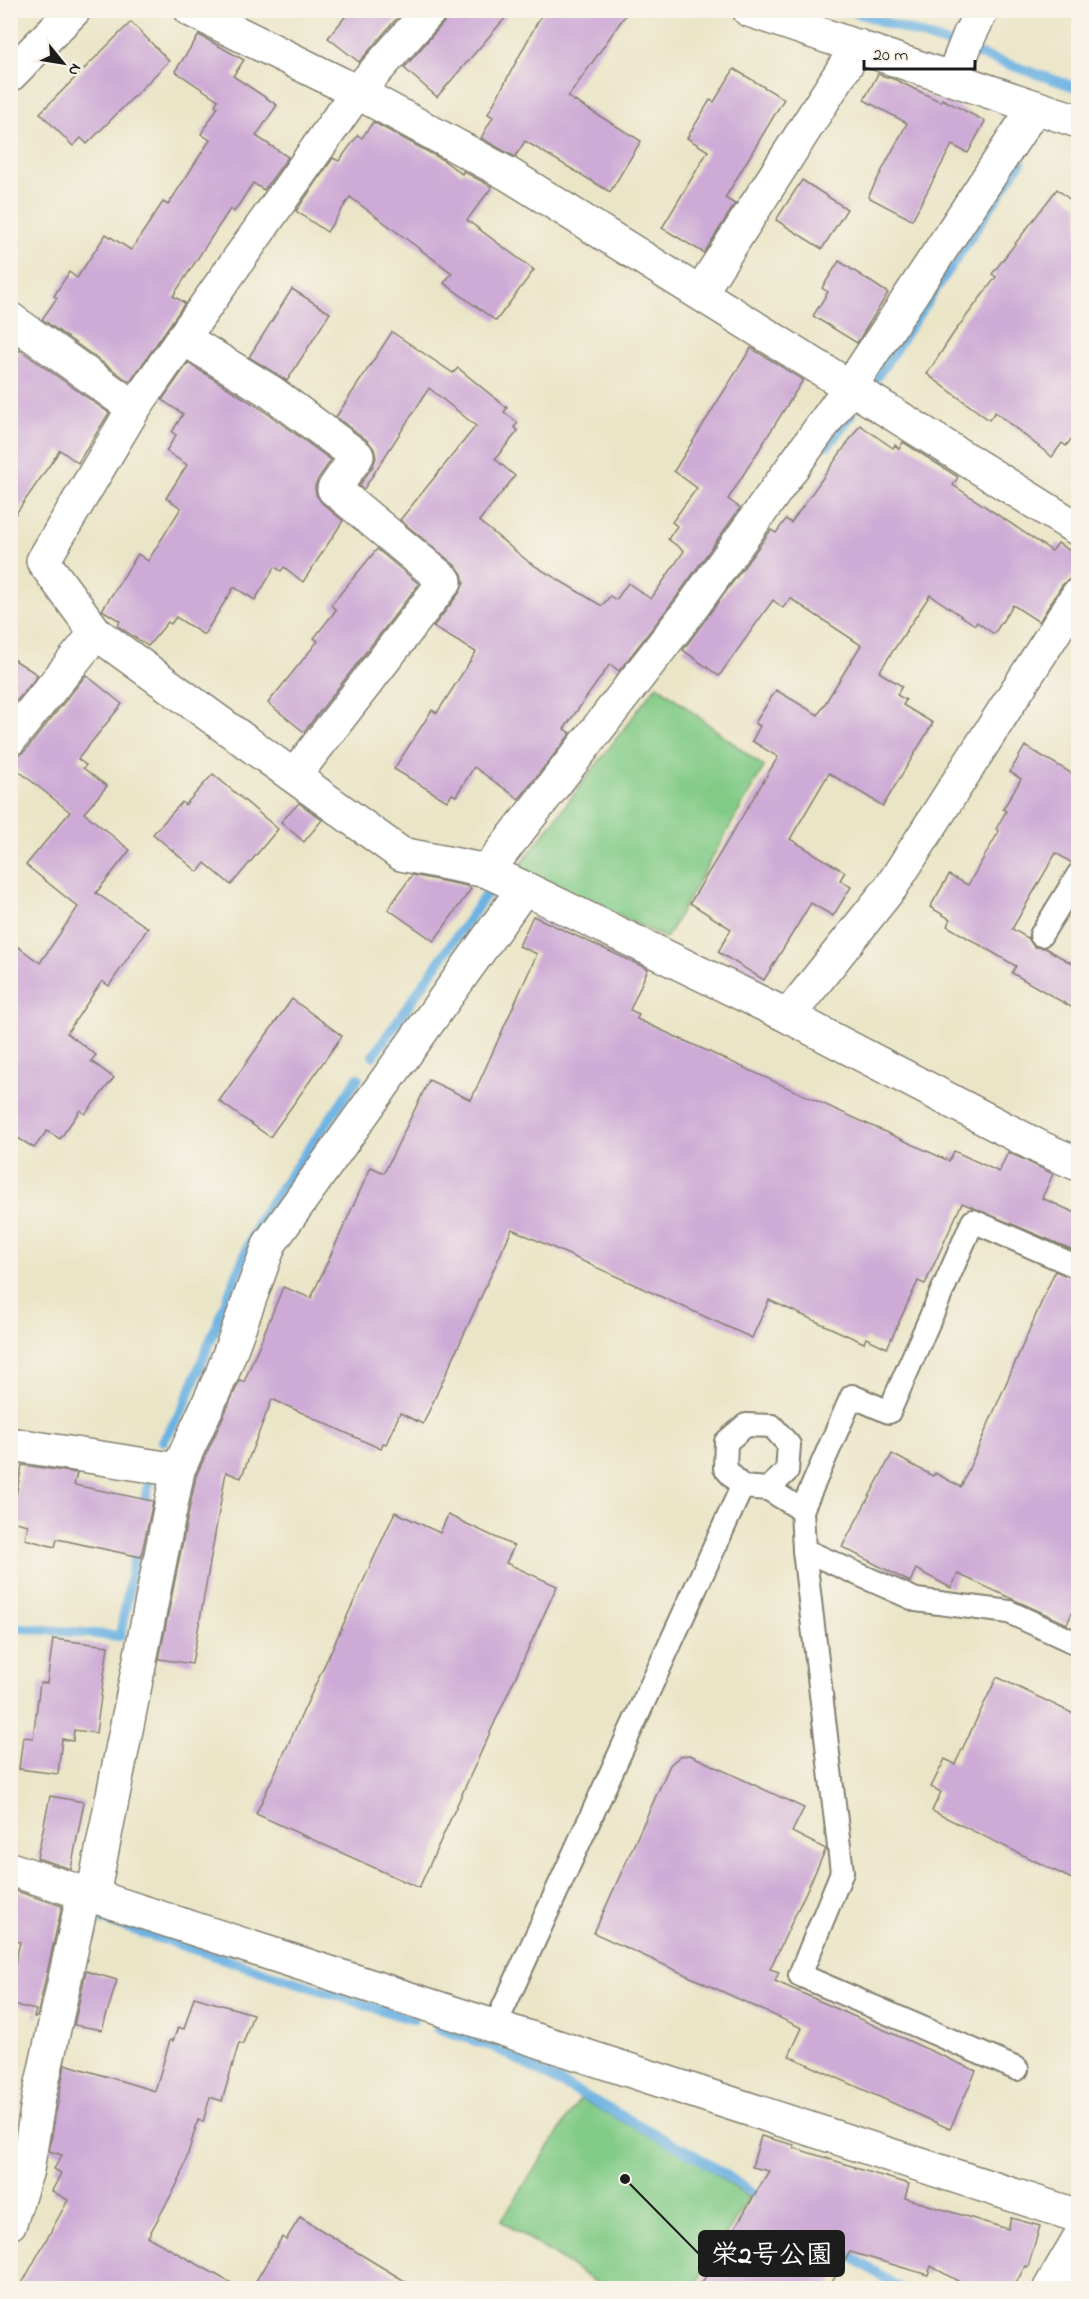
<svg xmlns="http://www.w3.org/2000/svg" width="1089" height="2299" font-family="'Indie Flower','Klee One',sans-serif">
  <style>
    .green { fill: #82cb87; stroke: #4f7452; stroke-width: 1.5 }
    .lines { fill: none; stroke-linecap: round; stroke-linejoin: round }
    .stream { stroke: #6cb2e2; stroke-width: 10 }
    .building { fill: #ceaad6 }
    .lane-casing { stroke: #848072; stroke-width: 26 }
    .street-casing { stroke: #848072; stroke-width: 36 }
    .lane { stroke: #fff; stroke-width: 22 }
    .street { stroke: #fff; stroke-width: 33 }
    .leader { fill: none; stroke: #1c1c1c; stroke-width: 2 }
    .callout-dot { fill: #1c1c1c; stroke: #f7f3e8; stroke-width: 2 }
    .callout { fill: #1c1c1c; stroke: #1c1c1c; stroke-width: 2 }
    .callout-label { font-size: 27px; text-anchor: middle; font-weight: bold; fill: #fff }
  </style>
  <rect width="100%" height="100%" fill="#f7f3e8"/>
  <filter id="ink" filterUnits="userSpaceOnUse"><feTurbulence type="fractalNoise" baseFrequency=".0167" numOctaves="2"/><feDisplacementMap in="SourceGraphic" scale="12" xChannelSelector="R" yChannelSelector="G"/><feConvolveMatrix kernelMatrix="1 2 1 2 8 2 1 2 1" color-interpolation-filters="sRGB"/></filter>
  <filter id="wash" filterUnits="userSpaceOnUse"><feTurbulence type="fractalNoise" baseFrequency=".008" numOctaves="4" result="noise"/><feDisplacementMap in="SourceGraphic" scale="24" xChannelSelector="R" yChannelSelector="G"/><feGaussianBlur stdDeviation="1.35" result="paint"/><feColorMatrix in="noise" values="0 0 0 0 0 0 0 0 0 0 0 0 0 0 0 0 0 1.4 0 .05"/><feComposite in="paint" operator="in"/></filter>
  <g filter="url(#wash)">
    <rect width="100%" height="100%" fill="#ebe5c7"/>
    <g class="green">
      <path d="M 657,685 L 764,767 L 666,938 L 518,868 Z"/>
      <path d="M 580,2099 L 695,2160 L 749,2198 L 693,2288 L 605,2288 L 501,2221 Z"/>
    </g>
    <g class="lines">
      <g class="stream">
        <path d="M 849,10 L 1078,88"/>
        <path d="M 876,378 L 1021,162"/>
        <path d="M 828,445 L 851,415"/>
        <path d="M 373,1056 L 487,893"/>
        <path d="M 163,1441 L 183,1408 L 259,1220 L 358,1078"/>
        <path d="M 143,1511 L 149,1481"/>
        <path d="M 10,1627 L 120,1636 L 138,1541"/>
        <path d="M 103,1920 L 413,2020"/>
        <path d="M 437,2028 L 494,2047 L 696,2156 L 767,2202"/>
        <path d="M 838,2248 L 900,2288"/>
      </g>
    </g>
    <g id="blocks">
      <g class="building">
        <path d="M 338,10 L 404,10 L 359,62 L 328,38 L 345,17 Z"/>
        <path d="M 448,10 L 512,10 L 437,97 L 404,68 L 444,22 Z"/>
        <path d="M 544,10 L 629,10 L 568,97 L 641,141 L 610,192 L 525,141 L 515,157 L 481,138 L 493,117 L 488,114 Z"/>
        <path d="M 131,22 L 169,61 L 87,144 L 81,138 L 73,146 L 40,113 Z"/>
        <path d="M 199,35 L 244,60 L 233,76 L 277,105 L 256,136 L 288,157 L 264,190 L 253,183 L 234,212 L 230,209 L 173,296 L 185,303 L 130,382 L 42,319 L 57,298 L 54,296 L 69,272 L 77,278 L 106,234 L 131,250 L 163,202 L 168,205 L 210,140 L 201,134 L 218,107 L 215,105 L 218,100 L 175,71 Z"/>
        <path d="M 734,69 L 784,99 L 725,198 L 735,204 L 704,253 L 662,228 L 708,151 L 687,138 L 710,100 L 714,102 Z"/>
        <path d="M 878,74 L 896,80 L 941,102 L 942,99 L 985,121 L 968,153 L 952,145 L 912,220 L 868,197 L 907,123 L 864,100 Z"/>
        <path d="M 373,122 L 443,160 L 462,174 L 463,171 L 492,187 L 467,220 L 534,270 L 496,321 L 444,283 L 452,273 L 350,197 L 327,232 L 296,211 L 333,158 L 339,161 L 358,135 L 362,138 Z"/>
        <path d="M 802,180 L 847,209 L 822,249 L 776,220 Z"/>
        <path d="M 1057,189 L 1078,206 L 1078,430 L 1066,446 L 1062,443 L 1052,457 L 995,412 L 989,420 L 927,374 L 953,334 L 996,277 L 992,274 Z"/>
        <path d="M 839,261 L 888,293 L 857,343 L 813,316 L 828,292 L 822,288 Z"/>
        <path d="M 292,289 L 330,313 L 287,381 L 249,357 Z"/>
        <path d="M 392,332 L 453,373 L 458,368 L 507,408 L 504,412 L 518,423 L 514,427 L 518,431 L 495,459 L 515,476 L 479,521 L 530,563 L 602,606 L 610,596 L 616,600 L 628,583 L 651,599 L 684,551 L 668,539 L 677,526 L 672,522 L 697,488 L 674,471 L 751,348 L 803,380 L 728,499 L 740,508 L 675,599 L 619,671 L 610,664 L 564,729 L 571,733 L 519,799 L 474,767 L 456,796 L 452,794 L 447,801 L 394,769 L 432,710 L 437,713 L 476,652 L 433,627 L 460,592 L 464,583 L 462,574 L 457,567 L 400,520 L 476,426 L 429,388 L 364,489 L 359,486 L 373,466 L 376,458 L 374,449 L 368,441 L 336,417 Z"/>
        <path d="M 20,350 L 109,413 L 78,463 L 60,450 L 10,522 L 10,364 Z"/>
        <path d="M 188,363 L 260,408 L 331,460 L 318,479 L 315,486 L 316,495 L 322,503 L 343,521 L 303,582 L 284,567 L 281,571 L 275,567 L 255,600 L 234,587 L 204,635 L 176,617 L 171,624 L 168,622 L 148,646 L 118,626 L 120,621 L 102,610 L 138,554 L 148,561 L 181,508 L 166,498 L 187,465 L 166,451 L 176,435 L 172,432 L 183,414 L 162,400 Z"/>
        <path d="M 860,425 L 893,448 L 895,445 L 899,449 L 903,442 L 958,477 L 953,485 L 1052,551 L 1058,543 L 1078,556 L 1078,567 L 1071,578 L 1062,585 L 1039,622 L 1013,605 L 994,634 L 977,622 L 975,625 L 930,595 L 879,672 L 902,686 L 897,695 L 906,700 L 903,705 L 933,723 L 883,806 L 829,773 L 790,839 L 845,872 L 840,880 L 851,887 L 833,916 L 811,903 L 764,980 L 718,952 L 731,929 L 690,903 L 778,757 L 752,741 L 760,726 L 755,723 L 776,690 L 818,715 L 861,645 L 790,598 L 783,608 L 773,600 L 719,676 L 683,650 L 771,530 L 776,533 L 786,519 L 791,523 Z"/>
        <path d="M 377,549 L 419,584 L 304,732 L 268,703 L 318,641 L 314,638 L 336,610 L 331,605 Z"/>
        <path d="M 10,657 L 38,675 L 10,709 Z"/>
        <path d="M 86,675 L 122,704 L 78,759 L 86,765 L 83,768 L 107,786 L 84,813 L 130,850 L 96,893 L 148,928 L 109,986 L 102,981 L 67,1033 L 96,1055 L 91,1061 L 114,1078 L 85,1114 L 80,1110 L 60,1139 L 47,1131 L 34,1148 L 10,1133 L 10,941 L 40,963 L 78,907 L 26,865 L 70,812 L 10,764 L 10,757 L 17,756 L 25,751 Z"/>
        <path d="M 1025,746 L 1078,777 L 1078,862 L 1072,863 L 1056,853 L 1012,929 L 1028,938 L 1034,947 L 1045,948 L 1078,967 L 1078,1011 L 1012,973 L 1016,966 L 947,926 L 950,919 L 930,907 L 949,875 L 968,885 L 999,831 L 996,829 L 1006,811 L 1003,809 L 1021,779 L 1010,772 Z"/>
        <path d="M 213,774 L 278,829 L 231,885 L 205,863 L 198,872 L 153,834 L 182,802 L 185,805 Z"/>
        <path d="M 299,803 L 322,820 L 304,842 L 281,822 Z"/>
        <path d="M 412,875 L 467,886 L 471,889 L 434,941 L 388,909 Z"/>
        <path d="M 533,916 L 648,969 L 630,1010 L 639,1014 L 637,1019 L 949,1161 L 954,1151 L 999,1172 L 1008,1152 L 1053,1174 L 1042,1198 L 1078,1214 L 1078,1252 L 962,1203 L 925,1284 L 918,1281 L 887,1348 L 866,1338 L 864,1343 L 769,1300 L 752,1338 L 512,1229 L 423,1424 L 400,1413 L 386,1444 L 383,1443 L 381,1449 L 272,1399 L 241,1478 L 226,1472 L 192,1664 L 159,1659 L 196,1476 L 240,1380 L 244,1382 L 283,1287 L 311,1298 L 371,1167 L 384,1173 L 429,1080 L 471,1100 L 537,954 L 519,946 Z"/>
        <path d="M 292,999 L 342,1036 L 270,1137 L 219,1101 Z"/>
        <path d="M 1055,1271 L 1078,1280 L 1078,1600 L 1067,1624 L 958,1574 L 951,1588 L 916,1569 L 910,1582 L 842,1547 L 892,1454 L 933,1476 L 935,1473 L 961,1487 Z"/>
        <path d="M 22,1465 L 77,1473 L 74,1485 L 153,1501 L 141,1557 L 57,1539 L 55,1547 L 25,1539 L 28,1525 L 11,1521 Z"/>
        <path d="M 395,1512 L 440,1533 L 448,1515 L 514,1546 L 506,1563 L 557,1586 L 419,1888 L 256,1814 Z"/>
        <path d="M 53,1639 L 108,1646 L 96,1733 L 74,1730 L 73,1741 L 62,1739 L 58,1774 L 19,1769 L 23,1737 L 33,1738 L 40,1683 L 47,1683 Z"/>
        <path d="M 997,1677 L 1078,1716 L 1078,1882 L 932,1811 L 941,1792 L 931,1787 L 945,1759 L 955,1764 Z"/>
        <path d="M 690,1755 L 804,1808 L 792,1832 L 826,1849 L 770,1969 L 779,1972 L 775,1981 L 976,2071 L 950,2129 L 789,2056 L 802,2028 L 594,1933 L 670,1765 L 680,1756 Z"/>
        <path d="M 50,1796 L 84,1802 L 71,1869 L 37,1858 Z"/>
        <path d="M 10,1889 L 62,1906 L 37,2017 L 34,2017 L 36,2010 L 10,2004 L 10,1986 L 20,1942 L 10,1940 Z"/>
        <path d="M 86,1971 L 117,1980 L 102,2030 L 74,2025 Z"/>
        <path d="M 194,1997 L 253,2014 L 243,2044 L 239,2043 L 222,2101 L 210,2097 L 203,2122 L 198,2120 L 181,2177 L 148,2237 L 242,2289 L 19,2289 L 68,2200 L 52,2191 L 61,2173 L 54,2169 L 62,2155 L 49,2151 L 65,2064 L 155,2091 L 170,2040 L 173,2041 L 178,2027 L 184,2029 Z"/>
        <path d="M 761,2136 L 794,2145 L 794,2148 L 855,2167 L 855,2168 L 909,2184 L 905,2198 L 1008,2229 L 1011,2218 L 1040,2226 L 1028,2267 L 1025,2266 L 1013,2289 L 972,2289 L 931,2266 L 928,2275 L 850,2252 L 828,2289 L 698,2289 L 769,2171 L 752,2167 Z"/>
        <path d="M 300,2217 L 365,2257 L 418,2289 L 251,2289 L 282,2237 L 286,2240 Z"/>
      </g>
    </g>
  </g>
  <g filter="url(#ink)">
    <use href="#blocks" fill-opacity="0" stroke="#848072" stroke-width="1.5"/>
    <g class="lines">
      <g class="lane-casing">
        <g id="lane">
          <path d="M 1041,935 L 1078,875"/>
          <path d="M 1078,1267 L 973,1221 L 889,1412 L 852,1396 L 802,1510 L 804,1550 L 916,1600 L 1009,1612 L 1078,1644"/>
          <path d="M 746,1425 L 772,1426 L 789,1445 L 787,1471 L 768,1489 L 742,1487 L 725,1468 L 726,1442 Z"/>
          <path d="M 768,1489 L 802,1510"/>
          <path d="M 804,1550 L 842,1872 L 800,1975 L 1017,2069"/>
          <path d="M 495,2026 L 742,1487"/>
        </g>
      </g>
      <g class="street-casing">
        <g id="street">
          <path d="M 191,10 L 357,92 L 508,174 L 1078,529"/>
          <path d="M 430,10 L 357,92 L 183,338 L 134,408 L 43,561 L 96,633 L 401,854 L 487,871 L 524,888 L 788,1016 L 1041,1148 L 1078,1164"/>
          <path d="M 10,75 L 74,10"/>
          <path d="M 952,79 L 969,36 L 982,10"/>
          <path d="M 1035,107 L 1078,121"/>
          <path d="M 700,293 L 858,46"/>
          <path d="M 10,319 L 134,408"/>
          <path d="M 183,338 L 271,392 L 357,456 L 334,489 L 445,581 L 294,776"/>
          <path d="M 10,739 L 96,633"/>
          <path d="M 487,871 L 690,610 L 850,387 L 1035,107 L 749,10"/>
          <path d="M 788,1016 L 891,887 L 1078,595"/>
          <path d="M 10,1444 L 178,1470"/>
          <path d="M 10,1869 L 1078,2216"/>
          <path d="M 93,1895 L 178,1470 L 222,1374 L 270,1243 L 524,888"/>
          <path d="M 10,2223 L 27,2170 L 39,2097 L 84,1892"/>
          <path d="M 1050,2288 L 1078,2240"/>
        </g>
      </g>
      <use href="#lane" class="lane"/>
      <use href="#street" class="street"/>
    </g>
  </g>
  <path class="leader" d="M625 2179L699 2254"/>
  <circle class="callout-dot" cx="625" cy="2179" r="6"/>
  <rect class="callout" x="699" y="2231" width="145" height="45" rx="6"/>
  <g class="callout-label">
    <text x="772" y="2263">栄2号公園</text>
  </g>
  <rect width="1089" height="2299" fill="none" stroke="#f7f3e8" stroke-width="36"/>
  <g transform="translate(63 63) rotate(120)" stroke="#f7f3e8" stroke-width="4.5" paint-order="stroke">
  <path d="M0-4.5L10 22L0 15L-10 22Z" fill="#1c1c1c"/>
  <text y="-9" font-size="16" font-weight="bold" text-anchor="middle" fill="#1c1c1c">N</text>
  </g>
  <path d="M864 60v9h111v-9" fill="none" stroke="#1c1c1c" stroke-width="3"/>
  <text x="873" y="60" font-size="18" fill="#1c1c1c" stroke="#f7f3e8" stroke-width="4.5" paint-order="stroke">20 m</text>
</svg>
